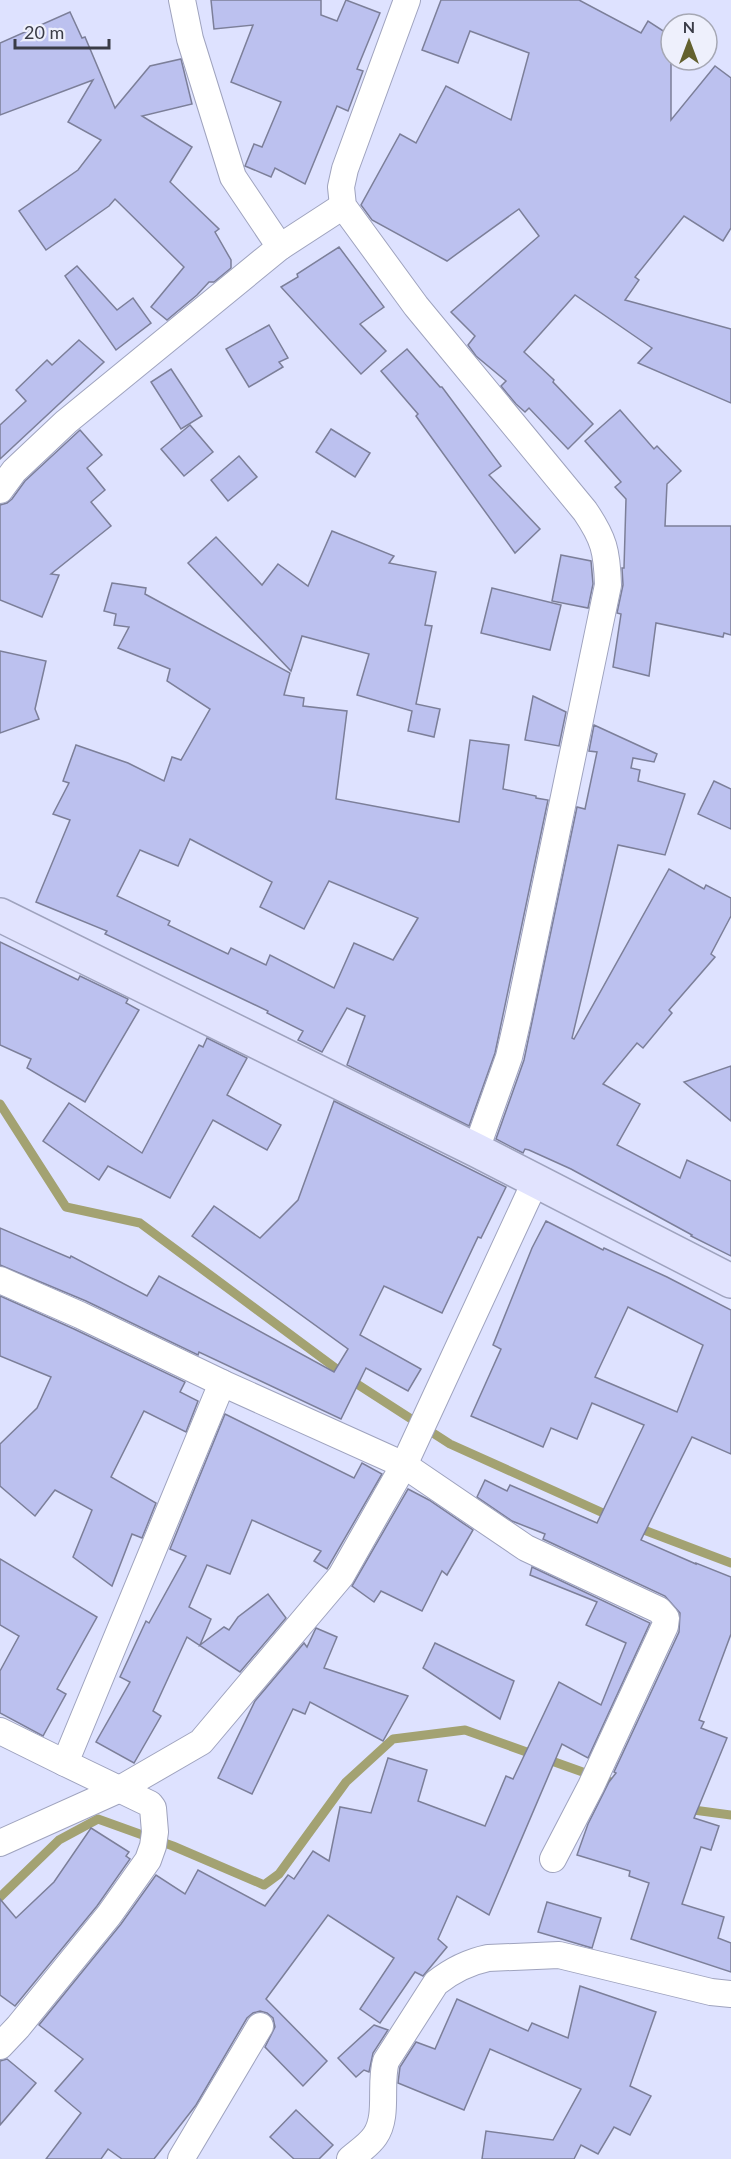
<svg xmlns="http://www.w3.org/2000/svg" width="731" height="2159" font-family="Lato,sans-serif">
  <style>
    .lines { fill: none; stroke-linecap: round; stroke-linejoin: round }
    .stream { stroke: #a3a272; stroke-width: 9 }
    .building { fill: #bcc1ef; stroke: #7c7f99; stroke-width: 1.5; fill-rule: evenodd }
    .street-casing { stroke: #9fa3be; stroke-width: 28 }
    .secondary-casing { stroke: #9fa3be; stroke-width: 36 }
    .street { stroke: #fff; stroke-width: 26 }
    .secondary { stroke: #e1e3fe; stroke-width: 33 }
  </style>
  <rect width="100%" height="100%" fill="#dee2ff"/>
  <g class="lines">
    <g class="stream">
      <path d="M 0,1104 L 66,1207 L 140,1223 L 357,1384 L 450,1444 L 612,1517"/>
      <path d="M 636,1527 L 731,1563"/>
      <path d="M 686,1809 L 731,1815"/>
      <path d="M 0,1897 L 59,1840 L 98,1819 L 173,1846 L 264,1885 L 279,1874 L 346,1782 L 393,1739 L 465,1730 L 619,1785"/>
    </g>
  </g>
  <g class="building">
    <path d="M 211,0 L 321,0 L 321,15 L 337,21 L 346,0 L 380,13 L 357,69 L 363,71 L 348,111 L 337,106 L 305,184 L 275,168 L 271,177 L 245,166 L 254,144 L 262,147 L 281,102 L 231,82 L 253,25 L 214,29 Z"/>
    <path d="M 441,0 L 579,0 L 641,33 L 648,21 L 671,36 L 671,120 L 715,66 L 731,78 L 731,228 L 723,241 L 684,216 L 635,277 L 639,280 L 625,300 L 731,329 L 731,403 L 638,363 L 652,348 L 575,295 L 524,352 L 554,380 L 553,382 L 593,424 L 568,449 L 529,408 L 525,412 L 516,404 L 501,386 L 506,381 L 476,356 L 468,345 L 475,336 L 451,312 L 539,236 L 519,209 L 447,261 L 372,220 L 361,205 L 400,134 L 416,143 L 446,86 L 511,120 L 529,53 L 470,31 L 458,63 L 422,50 Z"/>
    <path d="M 70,12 L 82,38 L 85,37 L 115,108 L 150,66 L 181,59 L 192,104 L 142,116 L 192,147 L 170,182 L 219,229 L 215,232 L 231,260 L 231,268 L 214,282 L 209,282 L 197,295 L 167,320 L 151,307 L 184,267 L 115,199 L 109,206 L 46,250 L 19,211 L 78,170 L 101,140 L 68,122 L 93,80 L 0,115 L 0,43 Z"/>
    <path d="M 339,247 L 384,307 L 360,324 L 386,351 L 361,374 L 281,287 L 298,277 L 297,274 Z"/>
    <path d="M 77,266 L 117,310 L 133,298 L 151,323 L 116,350 L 65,276 Z"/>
    <path d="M 269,325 L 288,358 L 279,362 L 283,367 L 249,387 L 226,349 Z"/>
    <path d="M 79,340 L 104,362 L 0,459 L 0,425 L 26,401 L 16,390 L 47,360 L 52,365 Z"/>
    <path d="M 407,349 L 440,387 L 442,387 L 501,466 L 489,475 L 540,529 L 515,553 L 416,416 L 418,414 L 381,371 Z"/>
    <path d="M 171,369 L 202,416 L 181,429 L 151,382 Z"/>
    <path d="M 620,410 L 654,449 L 657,446 L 681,471 L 667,484 L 665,526 L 731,526 L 731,635 L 724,633 L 723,637 L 656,623 L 649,676 L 613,667 L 621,614 L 617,613 L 623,585 L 622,568 L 624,568 L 626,499 L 615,487 L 621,482 L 585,441 Z"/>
    <path d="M 190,425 L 213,452 L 184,476 L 161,449 Z"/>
    <path d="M 331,429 L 370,453 L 355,477 L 316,452 Z"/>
    <path d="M 80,430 L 102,455 L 87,468 L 105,490 L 91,502 L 111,526 L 51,574 L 59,575 L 42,617 L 0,600 L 0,505 L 7,503 L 12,499 L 25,481 Z"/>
    <path d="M 239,456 L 257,477 L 228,501 L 211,480 Z"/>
    <path d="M 332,531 L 394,556 L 389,563 L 436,572 L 425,625 L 432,626 L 416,704 L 440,709 L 434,737 L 408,731 L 412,711 L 357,695 L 369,654 L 302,636 L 291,671 L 188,563 L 216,537 L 262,585 L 278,564 L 308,586 Z"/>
    <path d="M 561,555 L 591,561 L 593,584 L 588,608 L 552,601 Z"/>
    <path d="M 112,583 L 146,588 L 145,594 L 290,673 L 284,695 L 304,698 L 303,706 L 347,711 L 336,799 L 459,822 L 470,740 L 509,745 L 503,789 L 536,796 L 536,798 L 548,800 L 495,1053 L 469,1126 L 347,1065 L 365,1016 L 347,1008 L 322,1052 L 298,1040 L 303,1031 L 267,1013 L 268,1011 L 105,934 L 107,931 L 36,902 L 70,820 L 53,814 L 69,783 L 63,781 L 76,745 L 128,763 L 164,781 L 172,757 L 181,760 L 210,709 L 167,681 L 170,669 L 118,648 L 129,627 L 114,625 L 116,614 L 104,611 ZM 190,839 L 272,882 L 260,907 L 304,929 L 329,881 L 418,918 L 393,960 L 354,943 L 334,988 L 270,955 L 266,965 L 231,948 L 228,954 L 168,925 L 170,921 L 117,896 L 140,850 L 178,866 Z"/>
    <path d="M 492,588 L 561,605 L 550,650 L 481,633 Z"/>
    <path d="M 0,651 L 46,661 L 35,709 L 39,719 L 0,733 Z"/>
    <path d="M 533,696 L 566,712 L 559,746 L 525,740 Z"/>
    <path d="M 594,725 L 657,754 L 654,762 L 633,758 L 631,768 L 640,770 L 638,781 L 685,794 L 665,855 L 618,845 L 572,1038 L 574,1039 L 669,869 L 704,889 L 706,885 L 731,898 L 731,916 L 711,954 L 715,957 L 669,1010 L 672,1013 L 643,1048 L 637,1043 L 603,1084 L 640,1104 L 617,1145 L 680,1178 L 687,1160 L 731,1181 L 731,1256 L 691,1236 L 692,1235 L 571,1169 L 529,1150 L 525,1149 L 523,1153 L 496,1139 L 524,1060 L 577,807 L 585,809 L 597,752 L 589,751 Z"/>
    <path d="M 714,781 L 731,789 L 731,829 L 698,814 Z"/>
    <path d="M 0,942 L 78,980 L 80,976 L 128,999 L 126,1003 L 139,1010 L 85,1102 L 27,1068 L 31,1059 L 0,1045 Z"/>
    <path d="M 207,1038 L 247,1058 L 227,1095 L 281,1125 L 267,1150 L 213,1120 L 170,1198 L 108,1166 L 99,1180 L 43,1141 L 69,1103 L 142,1153 L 199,1045 L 203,1047 Z"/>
    <path d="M 731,1066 L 731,1121 L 684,1082 Z"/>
    <path d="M 334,1101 L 506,1187 L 481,1238 L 478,1237 L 442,1313 L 384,1286 L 360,1335 L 421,1369 L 408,1391 L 366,1368 L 341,1419 L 199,1352 L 198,1355 L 86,1301 L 0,1265 L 0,1228 L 70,1258 L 71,1256 L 147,1296 L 159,1276 L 334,1372 L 348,1349 L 192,1236 L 214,1206 L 260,1238 L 298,1200 Z"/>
    <path d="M 546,1221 L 603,1250 L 604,1248 L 667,1277 L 731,1310 L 731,1454 L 692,1437 L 641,1540 L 696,1564 L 696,1563 L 731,1577 L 731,1634 L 699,1720 L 704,1722 L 701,1728 L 727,1738 L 694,1818 L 719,1826 L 711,1850 L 701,1847 L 682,1904 L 724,1917 L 718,1938 L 731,1943 L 731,1972 L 631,1939 L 649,1883 L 629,1876 L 630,1871 L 577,1855 L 588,1824 L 609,1782 L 616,1773 L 614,1772 L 679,1632 L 680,1613 L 665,1596 L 543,1539 L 545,1534 L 512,1521 L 477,1497 L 485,1480 L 507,1491 L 510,1485 L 597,1523 L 644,1425 L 592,1403 L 577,1439 L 551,1428 L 543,1447 L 471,1416 L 501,1349 L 493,1345 L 532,1248 ZM 628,1307 L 703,1345 L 677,1412 L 595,1377 Z"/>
    <path d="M 0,1296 L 74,1329 L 185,1382 L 180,1392 L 198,1401 L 186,1432 L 144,1411 L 111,1477 L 156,1503 L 142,1538 L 132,1534 L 112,1586 L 73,1557 L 92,1510 L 55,1490 L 35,1516 L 0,1486 L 0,1444 L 37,1408 L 51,1377 L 0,1356 Z"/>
    <path d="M 225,1414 L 354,1478 L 362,1463 L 382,1474 L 327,1569 L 314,1561 L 321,1551 L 252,1520 L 230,1574 L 207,1565 L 189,1607 L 211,1619 L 200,1645 L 224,1627 L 229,1630 L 238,1617 L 268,1594 L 286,1618 L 240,1672 L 187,1637 L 153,1711 L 161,1716 L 134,1763 L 96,1742 L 130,1682 L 120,1677 L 146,1621 L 149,1623 L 186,1556 L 170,1549 Z"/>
    <path d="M 408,1489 L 429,1500 L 473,1530 L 447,1575 L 442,1571 L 422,1611 L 381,1591 L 374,1602 L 352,1586 Z"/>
    <path d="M 0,1559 L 97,1617 L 57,1689 L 66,1694 L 43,1736 L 0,1713 L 0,1671 L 19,1636 L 0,1625 Z"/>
    <path d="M 532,1567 L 650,1623 L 588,1758 L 562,1744 L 489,1915 L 457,1896 L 438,1939 L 447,1947 L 423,1976 L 415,1972 L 380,2023 L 360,2009 L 394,1958 L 328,1915 L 266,1999 L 327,2061 L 303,2086 L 265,2047 L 275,2027 L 273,2018 L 267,2013 L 260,2011 L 253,2013 L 247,2018 L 196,2105 L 154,2159 L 122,2159 L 108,2149 L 101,2159 L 46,2159 L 81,2113 L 55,2091 L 83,2059 L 39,2025 L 121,1924 L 156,1875 L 185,1894 L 198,1870 L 265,1906 L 288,1875 L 294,1879 L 313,1851 L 329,1861 L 340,1807 L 371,1813 L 388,1758 L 427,1770 L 418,1801 L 485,1826 L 506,1776 L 513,1779 L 559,1682 L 601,1705 L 626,1643 L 586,1625 L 597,1602 L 530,1575 Z"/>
    <path d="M 316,1628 L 337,1637 L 324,1668 L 408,1696 L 383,1741 L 310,1702 L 305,1714 L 293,1709 L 252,1794 L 218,1778 L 255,1701 L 304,1643 L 307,1647 Z"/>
    <path d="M 435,1643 L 514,1681 L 500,1719 L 423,1668 Z"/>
    <path d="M 91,1828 L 129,1852 L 126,1856 L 130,1859 L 97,1906 L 15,2006 L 0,1995 L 0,1899 L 16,1918 L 54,1882 Z"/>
    <path d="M 547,1902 L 601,1918 L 592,1948 L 538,1932 Z"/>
    <path d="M 580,1986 L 656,2012 L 630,2086 L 651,2096 L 630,2135 L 614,2127 L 598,2154 L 581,2145 L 574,2159 L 482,2159 L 486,2131 L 553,2140 L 581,2089 L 490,2049 L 464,2110 L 398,2083 L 400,2067 L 416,2042 L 435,2049 L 457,1999 L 528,2031 L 532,2023 L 568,2038 Z"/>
    <path d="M 374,2025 L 388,2030 L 373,2053 L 369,2072 L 364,2070 L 356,2077 L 338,2058 Z"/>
    <path d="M 7,2059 L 36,2083 L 0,2125 L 0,2061 Z"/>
    <path d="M 296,2110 L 333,2145 L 319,2159 L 294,2159 L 270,2137 Z"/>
  </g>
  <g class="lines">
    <g class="street-casing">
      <g id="street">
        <path d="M 182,0 L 190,39 L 233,177 L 280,247"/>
        <path d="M 407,0 L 345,169 L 341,187 L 343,206 L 416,306 L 585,511 C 604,539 607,551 608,585 L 518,1018 L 509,1057 L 476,1150"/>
        <path d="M 0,490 L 14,471 L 66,422 L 280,247 L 343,206"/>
        <path d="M 0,1280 L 80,1315 L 222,1383 L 404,1465 L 526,1548 L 659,1610 L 666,1618 L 665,1626 L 591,1786 L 553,1859"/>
        <path d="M 0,1731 L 65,1763"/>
        <path d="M 0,1843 L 118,1790 L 201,1742 L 341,1576 L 404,1465 L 535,1182"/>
        <path d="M 0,2046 L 18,2027 L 109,1915 L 148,1860 L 153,1846 L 155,1832 L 153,1808 L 150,1804 L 65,1763 L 222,1383"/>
        <path d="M 181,2159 L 260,2026"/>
        <path d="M 350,2159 C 358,2152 369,2145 375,2136 C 389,2116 379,2084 386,2061 L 436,1983 C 451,1971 469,1962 488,1958 L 559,1955 L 711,1992 L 731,1994"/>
      </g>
    </g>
    <g class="secondary-casing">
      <path id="secondary" d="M 0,915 L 476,1150 L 731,1281"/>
    </g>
    <use href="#street" class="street"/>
    <use href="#secondary" class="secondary"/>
  </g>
  <g transform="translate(689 42)"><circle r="28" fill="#eef0fc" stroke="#a6a8b4" stroke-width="1.5"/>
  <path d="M0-4.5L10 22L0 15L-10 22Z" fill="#63612e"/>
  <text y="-9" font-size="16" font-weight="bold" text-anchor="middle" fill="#3a3c47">N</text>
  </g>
  <path d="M15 39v9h94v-9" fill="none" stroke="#3a3c47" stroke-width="3"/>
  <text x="24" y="39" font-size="18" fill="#3a3c47" stroke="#eef0fc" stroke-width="4.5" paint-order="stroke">20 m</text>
</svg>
